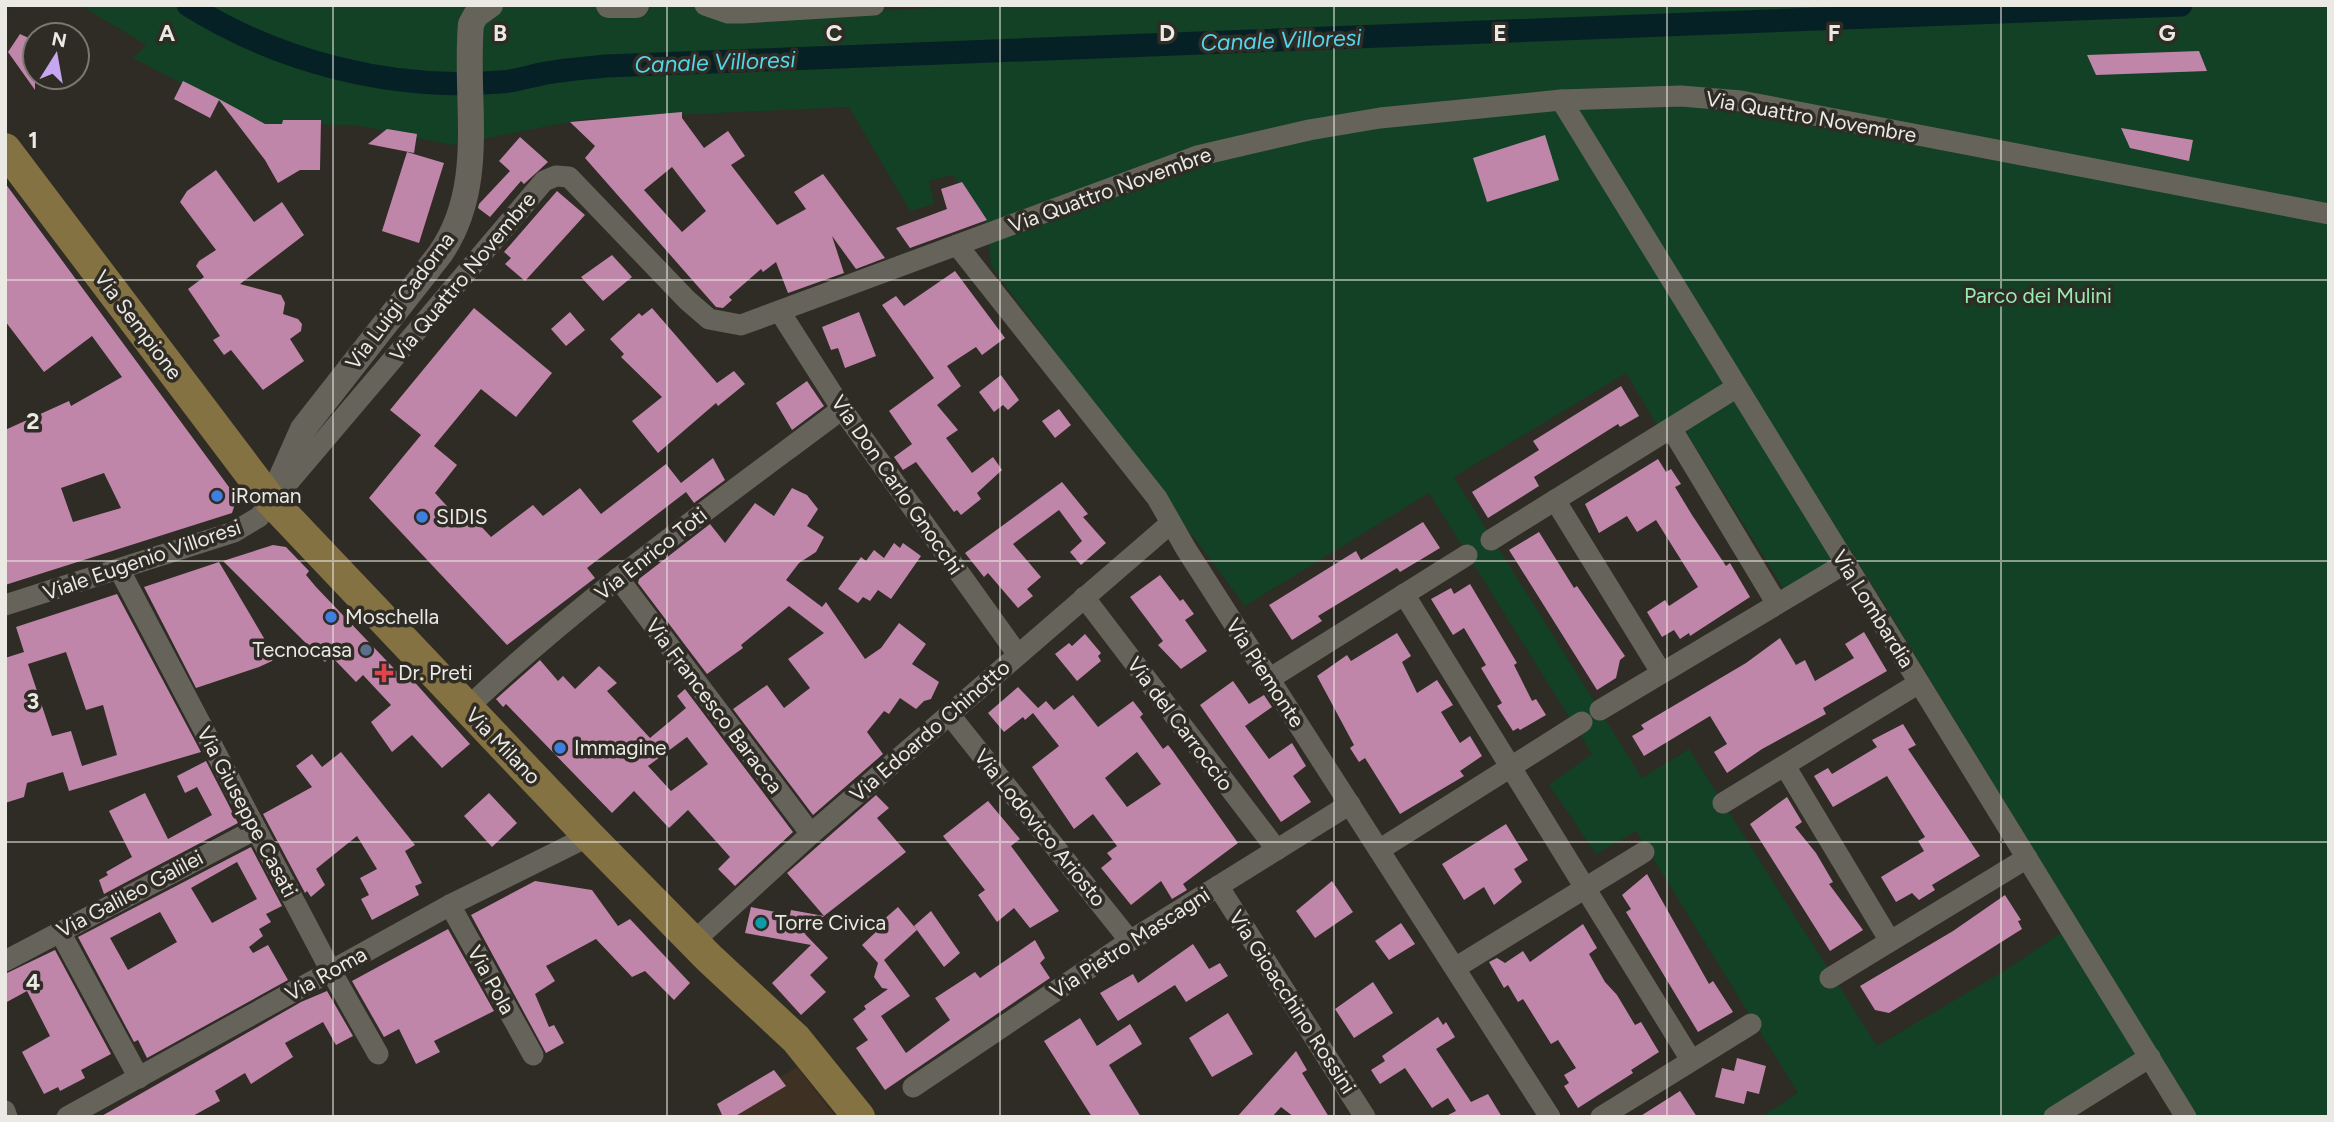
<svg xmlns="http://www.w3.org/2000/svg" width="2334" height="1122" font-family="Figtree,sans-serif">
  <style>
    .commercial { fill: #3e3023 }
    .green { fill: #124125 }
    .lines { fill: none; stroke-linecap: round; stroke-linejoin: round }
    .canal { stroke: #052125; stroke-width: 23 }
    .building { fill: #c086aa; fill-rule: evenodd }
    .minor { stroke: #66635b; stroke-width: 21 }
    .tertiary { stroke: #66635b; stroke-width: 26 }
    .primary { stroke: #857242; stroke-width: 32 }
    .grid { fill: none; stroke: #ebe9e4; stroke-width: 2; stroke-opacity: 0.55 }
    .shop-dot { fill: #3f7fe0; stroke: #2f2b25; stroke-width: 2.5 }
    .service-dot { fill: #5c6f8a; stroke: #2f2b25; stroke-width: 2.5 }
    .health-dot { fill: #e0444e; stroke: #2f2b25; stroke-width: 2.5 }
    .culture-dot { fill: #0f9aa8; stroke: #2f2b25; stroke-width: 2.5 }
    .labels { text-anchor: middle; stroke-width: 7; stroke-linejoin: round; paint-order: stroke }
    .street-label { font-size: 21px; fill: #ebe9e4; stroke: #2f2b25 }
    .park-label { font-size: 21px; fill: #96ecb2; stroke: #2f2b25 }
    .poi-label { font-size: 21px; fill: #ebe9e4; stroke: #2f2b25; text-anchor: start }
    .water-label { font-size: 23px; font-style: italic; fill: #53d6ea; stroke: #2f2b25 }
    .grid-label { font-size: 23px; text-anchor: middle; font-weight: bold; fill: #ebe9e4; stroke: #2f2b25; stroke-width: 7; stroke-linejoin: round; paint-order: stroke }
  </style>
  <rect width="100%" height="100%" fill="#2f2b25"/>
  <path class="commercial" d="M 797,1067 L 836,1117 L 713,1117 Z"/>
  <path class="green" d="M 80,5 L 808,5 L 809,14 L 999,5 L 2329,5 L 2329,1117 L 2197,1117 L 1851,550 L 1784,589 L 1676,416 L 1657,425 L 1626,373 L 1454,477 L 1642,778 L 1689,749 L 1877,1046 L 2004,971 L 2061,933 L 2142,1057 L 2046,1117 L 1761,1117 L 1798,1093 L 1636,831 L 1596,854 L 1549,785 L 1592,754 L 1429,493 L 1245,606 L 991,266 L 986,223 L 953,175 L 929,181 L 934,204 L 910,211 L 849,107 L 585,119 L 451,145 L 356,125 L 260,124 L 133,58 L 146,45 Z"/>
  <g class="lines">
    <path class="canal" d="M 188,5 C 279,62 392,91 500,82 C 518,81 535,74 553,72 C 570,69 588,68 606,66 L 2181,5"/>
  </g>
  <g class="building">
    <path d="M 20,34 L 35,41 L 35,90 L 8,52 Z"/>
    <path d="M 2199,51 L 2207,71 L 2096,75 L 2087,55 Z"/>
    <path d="M 183,81 L 219,99 L 265,124 L 282,124 L 283,120 L 321,120 L 320,170 L 300,170 L 278,183 L 265,160 L 219,100 L 210,118 L 174,99 Z"/>
    <path d="M 682,112 L 682,118 L 704,148 L 728,131 L 745,156 L 731,165 L 777,225 L 806,209 L 794,192 L 823,174 L 885,258 L 856,269 L 832,236 L 844,273 L 788,293 L 776,262 L 763,272 L 761,269 L 729,297 L 732,300 L 723,308 L 716,307 L 585,158 L 595,146 L 570,122 ZM 672,167 L 706,211 L 682,232 L 644,190 Z"/>
    <path d="M 2121,128 L 2193,140 L 2189,161 L 2130,148 Z"/>
    <path d="M 387,129 L 417,134 L 414,153 L 368,144 Z"/>
    <path d="M 1545,135 L 1559,180 L 1487,202 L 1473,158 Z"/>
    <path d="M 520,137 L 548,162 L 524,184 L 521,181 L 490,217 L 478,208 L 479,204 L 510,171 L 499,161 Z"/>
    <path d="M 407,152 L 444,163 L 419,243 L 382,231 Z"/>
    <path d="M 216,170 L 254,222 L 282,202 L 304,235 L 240,284 L 281,295 L 285,303 L 283,314 L 298,319 L 302,324 L 301,331 L 290,339 L 304,361 L 263,390 L 231,350 L 224,355 L 213,340 L 220,336 L 188,289 L 204,277 L 196,266 L 199,261 L 216,250 L 180,202 L 187,191 Z"/>
    <path d="M 962,182 L 987,220 L 910,248 L 896,228 L 947,209 L 941,189 Z"/>
    <path d="M 5,183 L 237,498 L 232,513 L 5,585 L 5,430 L 69,401 L 71,406 L 122,377 L 92,336 L 44,372 L 5,321 ZM 104,473 L 121,508 L 73,522 L 61,488 Z"/>
    <path d="M 557,191 L 585,215 L 525,281 L 505,264 L 511,258 L 504,252 Z"/>
    <path d="M 612,255 L 632,277 L 603,301 L 581,277 Z"/>
    <path d="M 955,271 L 1005,338 L 982,355 L 976,347 L 947,366 L 961,386 L 937,405 L 958,430 L 946,438 L 972,473 L 993,457 L 1002,470 L 977,493 L 981,499 L 961,515 L 957,510 L 954,512 L 916,462 L 903,470 L 894,457 L 912,444 L 889,411 L 934,378 L 882,305 L 896,296 L 904,306 Z"/>
    <path d="M 474,308 L 552,373 L 516,417 L 481,389 L 434,446 L 457,465 L 435,493 L 455,515 L 464,508 L 491,537 L 533,505 L 543,516 L 580,488 L 601,514 L 666,464 L 681,483 L 713,458 L 725,480 L 694,503 L 686,492 L 587,568 L 595,578 L 507,645 L 369,498 L 421,435 L 390,410 Z"/>
    <path d="M 652,308 L 717,383 L 734,371 L 745,384 L 718,406 L 716,403 L 658,453 L 632,421 L 662,397 L 621,357 L 624,354 L 610,339 L 639,313 L 642,316 Z"/>
    <path d="M 570,312 L 585,330 L 566,346 L 551,329 Z"/>
    <path d="M 859,312 L 876,356 L 845,368 L 838,348 L 831,350 L 822,327 Z"/>
    <path d="M 1001,375 L 1019,400 L 1008,410 L 1003,405 L 994,412 L 979,392 Z"/>
    <path d="M 807,381 L 824,406 L 792,430 L 776,403 Z"/>
    <path d="M 1621,386 L 1639,416 L 1620,427 L 1618,424 L 1534,477 L 1539,486 L 1488,518 L 1472,492 L 1539,450 L 1533,441 Z"/>
    <path d="M 1059,409 L 1071,425 L 1055,438 L 1042,421 Z"/>
    <path d="M 1658,459 L 1666,472 L 1671,469 L 1681,484 L 1675,487 L 1692,515 L 1726,566 L 1730,563 L 1750,597 L 1690,636 L 1689,633 L 1680,639 L 1674,630 L 1662,637 L 1647,612 L 1665,600 L 1669,606 L 1698,587 L 1656,520 L 1637,532 L 1627,516 L 1599,533 L 1585,504 Z"/>
    <path d="M 1062,482 L 1088,514 L 1083,517 L 1106,543 L 1081,565 L 1070,552 L 1082,541 L 1059,510 L 1013,544 L 1041,577 L 1027,589 L 1033,596 L 1018,608 L 988,573 L 984,577 L 965,553 Z"/>
    <path d="M 792,488 L 807,495 L 818,509 L 807,526 L 824,537 L 816,552 L 799,563 L 786,580 L 822,607 L 826,602 L 865,659 L 881,648 L 899,623 L 926,644 L 912,664 L 939,682 L 931,699 L 924,701 L 916,709 L 900,698 L 889,714 L 884,711 L 867,732 L 883,754 L 813,815 L 733,709 L 767,685 L 784,708 L 810,688 L 788,659 L 824,633 L 789,606 L 741,645 L 743,648 L 707,674 L 638,583 L 639,579 L 710,524 L 725,543 L 755,503 L 774,516 Z"/>
    <path d="M 1423,522 L 1440,548 L 1400,572 L 1397,568 L 1318,616 L 1322,621 L 1292,640 L 1269,605 L 1356,551 L 1361,560 Z"/>
    <path d="M 1539,532 L 1574,588 L 1577,586 L 1625,656 L 1620,660 L 1616,678 L 1597,690 L 1509,550 Z"/>
    <path d="M 894,543 L 900,548 L 903,543 L 921,556 L 891,599 L 878,590 L 870,601 L 863,597 L 858,603 L 838,589 L 861,557 L 866,561 L 874,550 L 884,558 Z"/>
    <path d="M 273,545 L 286,547 L 309,571 L 306,575 L 316,587 L 406,681 L 410,677 L 470,744 L 442,768 L 412,735 L 392,752 L 371,722 L 391,705 L 363,675 L 356,682 L 331,656 L 325,662 L 223,561 Z"/>
    <path d="M 219,562 L 274,655 L 272,661 L 259,667 L 196,688 L 144,587 Z"/>
    <path d="M 1160,575 L 1180,601 L 1183,599 L 1194,614 L 1185,620 L 1207,651 L 1181,669 L 1158,645 L 1163,641 L 1130,597 Z"/>
    <path d="M 1470,584 L 1517,663 L 1514,665 L 1532,701 L 1536,699 L 1546,715 L 1520,730 L 1518,728 L 1513,731 L 1497,706 L 1502,703 L 1481,668 L 1486,665 L 1464,628 L 1453,635 L 1431,599 L 1451,588 L 1454,594 Z"/>
    <path d="M 117,594 L 201,752 L 69,791 L 63,772 L 27,783 L 24,797 L 5,803 L 5,658 L 24,652 L 25,655 L 16,627 ZM 66,652 L 86,710 L 103,705 L 117,755 L 82,766 L 71,731 L 52,736 L 28,664 Z"/>
    <path d="M 1864,632 L 1887,671 L 1823,708 L 1826,714 L 1762,749 L 1727,773 L 1714,752 L 1727,744 L 1710,716 L 1644,756 L 1632,736 L 1644,729 L 1641,725 L 1746,663 L 1780,638 L 1796,665 L 1805,660 L 1815,681 L 1854,658 L 1845,644 Z"/>
    <path d="M 1397,633 L 1411,656 L 1402,662 L 1417,693 L 1437,680 L 1453,705 L 1441,712 L 1460,743 L 1470,736 L 1482,756 L 1460,771 L 1464,776 L 1400,814 L 1365,758 L 1359,762 L 1350,748 L 1354,745 L 1317,676 L 1347,655 L 1351,661 Z"/>
    <path d="M 1085,634 L 1101,653 L 1098,656 L 1101,661 L 1077,681 L 1055,654 L 1069,643 L 1072,646 Z"/>
    <path d="M 540,660 L 558,681 L 563,676 L 575,689 L 599,666 L 617,683 L 607,691 L 650,738 L 686,708 L 677,696 L 685,689 L 793,832 L 735,886 L 718,869 L 730,857 L 688,810 L 669,828 L 634,791 L 612,813 L 506,704 L 503,707 L 496,699 ZM 687,737 L 708,764 L 671,791 L 648,766 Z"/>
    <path d="M 1233,681 L 1249,704 L 1264,695 L 1272,707 L 1245,726 L 1269,759 L 1292,743 L 1306,766 L 1293,776 L 1311,802 L 1281,822 L 1200,705 Z"/>
    <path d="M 1018,687 L 1038,708 L 1046,701 L 1054,710 L 1073,695 L 1098,727 L 1133,701 L 1143,714 L 1140,717 L 1163,749 L 1168,745 L 1172,750 L 1238,843 L 1183,884 L 1187,890 L 1172,899 L 1161,881 L 1131,905 L 1101,868 L 1112,859 L 1107,853 L 1117,846 L 1093,814 L 1074,829 L 1032,767 L 1059,746 L 1033,713 L 1025,720 L 1023,717 L 1004,732 L 988,713 ZM 1137,752 L 1161,784 L 1127,807 L 1105,778 Z"/>
    <path d="M 1903,724 L 1916,745 L 1908,749 L 1980,856 L 1932,885 L 1935,890 L 1919,900 L 1912,893 L 1896,902 L 1881,877 L 1924,851 L 1918,841 L 1925,837 L 1887,776 L 1833,807 L 1814,776 L 1828,768 L 1832,774 L 1877,747 L 1872,740 Z"/>
    <path d="M 341,752 L 415,845 L 405,851 L 422,883 L 415,886 L 419,895 L 372,920 L 361,899 L 369,895 L 360,878 L 377,869 L 357,836 L 316,869 L 325,885 L 311,897 L 307,891 L 305,893 L 263,814 L 312,787 L 296,766 L 312,754 L 322,767 Z"/>
    <path d="M 206,761 L 238,823 L 104,894 L 99,880 L 108,875 L 106,872 L 132,857 L 109,811 L 145,793 L 168,839 L 212,815 L 197,787 L 185,793 L 177,776 Z"/>
    <path d="M 489,793 L 517,823 L 492,847 L 464,816 Z"/>
    <path d="M 876,795 L 889,808 L 877,818 L 906,852 L 824,916 L 787,873 Z"/>
    <path d="M 1787,797 L 1802,822 L 1795,827 L 1816,853 L 1833,882 L 1829,884 L 1863,930 L 1830,951 L 1750,824 Z"/>
    <path d="M 988,801 L 1020,839 L 1011,846 L 1059,911 L 1030,928 L 1014,908 L 997,922 L 978,895 L 985,890 L 943,836 Z"/>
    <path d="M 1506,824 L 1528,860 L 1514,869 L 1522,882 L 1494,905 L 1484,887 L 1464,900 L 1442,864 Z"/>
    <path d="M 251,847 L 282,906 L 266,914 L 271,922 L 259,929 L 263,936 L 249,947 L 253,953 L 268,945 L 288,980 L 147,1058 L 138,1040 L 134,1042 L 78,937 ZM 237,862 L 257,899 L 212,923 L 191,888 ZM 160,912 L 177,942 L 128,970 L 110,938 Z"/>
    <path d="M 1647,874 L 1709,984 L 1713,981 L 1733,1012 L 1698,1032 L 1626,912 L 1631,909 L 1622,895 Z"/>
    <path d="M 535,881 L 592,890 L 618,926 L 630,919 L 690,983 L 674,1000 L 645,971 L 632,977 L 596,939 L 546,966 L 555,981 L 535,994 L 549,1027 L 554,1025 L 564,1043 L 546,1053 L 471,915 Z"/>
    <path d="M 1332,881 L 1353,912 L 1315,938 L 1296,911 Z"/>
    <path d="M 2005,895 L 2021,920 L 2018,921 L 2022,929 L 1889,1013 L 1875,1010 L 1860,986 L 1953,931 Z"/>
    <path d="M 751,907 L 790,915 L 791,910 L 824,916 L 805,934 L 828,958 L 810,975 L 826,992 L 801,1015 L 772,983 L 811,945 L 745,933 Z"/>
    <path d="M 898,907 L 917,930 L 884,960 L 910,996 L 881,1016 L 906,1053 L 950,1020 L 935,998 L 975,972 L 980,978 L 1035,940 L 1045,958 L 1040,963 L 1050,978 L 885,1090 L 856,1048 L 868,1040 L 853,1019 L 866,1009 L 864,1006 L 888,989 L 882,988 L 874,977 L 878,963 L 862,945 L 877,931 L 874,928 Z"/>
    <path d="M 931,911 L 960,953 L 944,967 L 914,926 Z"/>
    <path d="M 1401,923 L 1415,944 L 1389,960 L 1375,941 Z"/>
    <path d="M 1583,924 L 1597,948 L 1589,954 L 1605,982 L 1617,995 L 1635,1025 L 1641,1022 L 1659,1052 L 1631,1070 L 1633,1073 L 1578,1108 L 1564,1086 L 1569,1083 L 1564,1075 L 1576,1068 L 1558,1040 L 1551,1044 L 1523,999 L 1518,1002 L 1508,985 L 1504,988 L 1489,962 L 1497,958 L 1505,963 L 1523,951 L 1530,962 Z"/>
    <path d="M 448,929 L 494,1011 L 434,1041 L 440,1052 L 416,1064 L 399,1029 L 384,1037 L 352,981 Z"/>
    <path d="M 1193,944 L 1209,969 L 1220,963 L 1228,976 L 1186,1002 L 1175,985 L 1118,1021 L 1100,993 L 1133,974 L 1138,983 Z"/>
    <path d="M 55,950 L 111,1054 L 81,1070 L 85,1078 L 60,1091 L 58,1087 L 44,1094 L 22,1052 L 50,1036 L 27,991 L 5,1003 L 5,974 Z"/>
    <path d="M 1373,982 L 1393,1013 L 1354,1038 L 1335,1009 Z"/>
    <path d="M 327,991 L 353,1036 L 336,1045 L 323,1022 L 285,1043 L 293,1057 L 251,1084 L 245,1073 L 215,1091 L 220,1101 L 191,1117 L 100,1117 L 301,1002 Z"/>
    <path d="M 1228,1013 L 1253,1054 L 1212,1077 L 1189,1038 Z"/>
    <path d="M 1438,1017 L 1443,1025 L 1446,1022 L 1455,1037 L 1436,1049 L 1471,1102 L 1488,1094 L 1502,1117 L 1444,1117 L 1456,1111 L 1448,1098 L 1432,1108 L 1405,1068 L 1380,1084 L 1376,1078 L 1371,1070 L 1385,1061 L 1382,1056 Z"/>
    <path d="M 1080,1018 L 1097,1046 L 1130,1024 L 1142,1044 L 1109,1065 L 1141,1117 L 1092,1117 L 1044,1041 Z"/>
    <path d="M 1296,1051 L 1307,1070 L 1302,1073 L 1329,1117 L 1294,1117 L 1281,1107 L 1272,1117 L 1237,1117 Z"/>
    <path d="M 1737,1058 L 1766,1066 L 1759,1094 L 1747,1091 L 1744,1104 L 1715,1097 L 1722,1068 L 1734,1071 Z"/>
    <path d="M 774,1070 L 786,1086 L 734,1117 L 723,1117 L 717,1104 Z"/>
    <path d="M 1680,1091 L 1697,1117 L 1639,1117 Z"/>
  </g>
  <g class="lines">
    <g class="minor">
      <path d="M 705,5 L 728,13 L 743,13 L 874,5"/>
      <path d="M 1561,100 L 2186,1117"/>
      <path d="M 957,245 L 1157,498 L 1186,549 L 1550,1117"/>
      <path d="M 780,312 L 842,409 L 1018,655"/>
      <path d="M 1671,428 L 1777,604"/>
      <path d="M 1555,500 L 1661,672"/>
      <path d="M 1491,540 L 1737,387"/>
      <path d="M 119,569 L 331,971 L 378,1054"/>
      <path d="M 618,578 L 811,834"/>
      <path d="M 1404,594 L 1691,1060"/>
      <path d="M 1084,597 L 1277,850"/>
      <path d="M 5,605 L 234,532 L 259,517 L 544,181 L 556,176 L 569,177 L 687,300 L 709,319 L 741,325 L 1197,156 L 1309,130 L 1380,118 L 1561,100 L 1681,96 L 1741,101 L 2329,214"/>
      <path d="M 1269,679 L 1467,555"/>
      <path d="M 466,709 C 583,598 714,505 842,409"/>
      <path d="M 1600,710 L 1846,563"/>
      <path d="M 949,714 L 1130,941"/>
      <path d="M 1785,766 L 1890,941"/>
      <path d="M 1723,803 L 1919,683"/>
      <path d="M 1379,850 L 1582,722"/>
      <path d="M 1218,886 L 1365,1117"/>
      <path d="M 450,905 L 533,1055"/>
      <path d="M 60,932 L 139,1078"/>
      <path d="M 693,942 L 811,834 L 1171,523"/>
      <path d="M 5,961 L 256,829"/>
      <path d="M 1455,968 L 1644,852"/>
      <path d="M 1830,978 L 2027,858"/>
      <path d="M 913,1087 L 1130,941 L 1350,804"/>
      <path d="M 5,1111 L 7,1117"/>
      <path d="M 67,1117 L 450,905 L 589,836"/>
      <path d="M 1601,1117 L 1751,1024"/>
      <path d="M 2054,1117 L 2150,1057"/>
    </g>
    <g class="tertiary">
      <path d="M 609,5 L 636,5"/>
      <path d="M 271,501 L 303,429 L 440,254 C 488,185 464,101 471,24 L 476,15 L 490,5"/>
    </g>
    <path class="primary" d="M 5,149 L 271,501 L 589,836 L 709,958 L 796,1039 L 859,1117"/>
  </g>
  <path class="grid" d="M 333,5 L 333,1117M 667,5 L 667,1117M 1000,5 L 1000,1117M 1334,5 L 1334,1117M 1667,5 L 1667,1117M 2001,5 L 2001,1117M 5,280 L 2329,280M 5,561 L 2329,561M 5,842 L 2329,842"/>
  <g class="shop-dot">
    <circle cx="217" cy="496" r="7"/>
    <circle cx="422" cy="517" r="7"/>
    <circle cx="331" cy="617" r="7"/>
    <circle cx="560" cy="748" r="7"/>
  </g>
  <circle class="service-dot" cx="366" cy="650" r="7"/>
  <path class="health-dot" d="M380.5 662.5h7v7h7v7h-7v7h-7v-7h-7v-7h7z"/>
  <circle class="culture-dot" cx="761" cy="923" r="7"/>
  <g class="labels">
    <g class="street-label">
      <text transform="translate(1811 117) rotate(10)" y="7">Via Quattro Novembre</text>
      <text transform="translate(1110 190) rotate(-20)" y="7">Via Quattro Novembre</text>
      <text transform="translate(463 277) rotate(-50)" y="7">Via Quattro Novembre</text>
      <text transform="translate(400 301) rotate(-53)" y="7">Via Luigi Cadorna</text>
      <text transform="translate(138 325) rotate(53)" y="7">Via Sempione</text>
      <text transform="translate(897 485) rotate(55)" y="7">Via Don Carlo Gnocchi</text>
      <text transform="translate(651 554) rotate(-38)" y="7">Via Enrico Toti</text>
      <text transform="translate(142 560) rotate(-19)" y="7">Viale Eugenio Villoresi</text>
      <text transform="translate(1873 609) rotate(58)" y="7">Via Lombardia</text>
      <text transform="translate(1265 673) rotate(57)" y="7">Via Piemonte</text>
      <text transform="translate(714 706) rotate(53)" y="7">Via Francesco Baracca</text>
      <text transform="translate(1180 724) rotate(53)" y="7">Via del Carroccio</text>
      <text transform="translate(930 731) rotate(-41)" y="7">Via Edoardo Chinotto</text>
      <text transform="translate(503 746) rotate(46)" y="7">Via Milano</text>
      <text transform="translate(247 812) rotate(62)" y="7">Via Giuseppe Casati</text>
      <text transform="translate(1040 828) rotate(51)" y="7">Via Lodovico Ariosto</text>
      <text transform="translate(130 894) rotate(-28)" y="7">Via Galileo Galilei</text>
      <text transform="translate(1130 943) rotate(-33)" y="7">Via Pietro Mascagni</text>
      <text transform="translate(326 974) rotate(-29)" y="7">Via Roma</text>
      <text transform="translate(491 980) rotate(61)" y="7">Via Pola</text>
      <text transform="translate(1292 1002) rotate(57)" y="7">Via Gioacchino Rossini</text>
    </g>
    <g class="park-label">
      <text x="2038" y="303">Parco dei Mulini</text>
    </g>
    <g class="poi-label">
      <text x="231" y="503">iRoman</text>
      <text x="436" y="524">SIDIS</text>
      <text x="345" y="624">Moschella</text>
      <text x="352" y="657" text-anchor="end">Tecnocasa</text>
      <text x="398" y="680">Dr. Preti</text>
      <text x="574" y="755">Immagine</text>
      <text x="775" y="930">Torre Civica</text>
    </g>
    <g class="water-label">
      <text transform="translate(1281 40) rotate(-2)" y="8">Canale Villoresi</text>
      <text transform="translate(715 62) rotate(-2)" y="8">Canale Villoresi</text>
    </g>
  </g>
  <g class="grid-label">
    <text x="167" y="41">A</text>
    <text x="500" y="41">B</text>
    <text x="834" y="41">C</text>
    <text x="1167" y="41">D</text>
    <text x="1500" y="41">E</text>
    <text x="1834" y="41">F</text>
    <text x="2167" y="41">G</text>
    <text x="33" y="148">1</text>
    <text x="33" y="429">2</text>
    <text x="33" y="709">3</text>
    <text x="33" y="990">4</text>
  </g>
  <rect width="2334" height="1122" fill="none" stroke="#ebe9e4" stroke-width="14"/>
  <g transform="translate(56 56) rotate(11)"><circle r="33" fill="#2f2b25" stroke="#7a7771" stroke-width="2"/>
  <path d="M0-5L12 26L0 18L-12 26Z" fill="#c6a6f0"/>
  <text y="-10" font-size="19" font-weight="bold" text-anchor="middle" fill="#ebe9e4">N</text>
  </g>
</svg>
